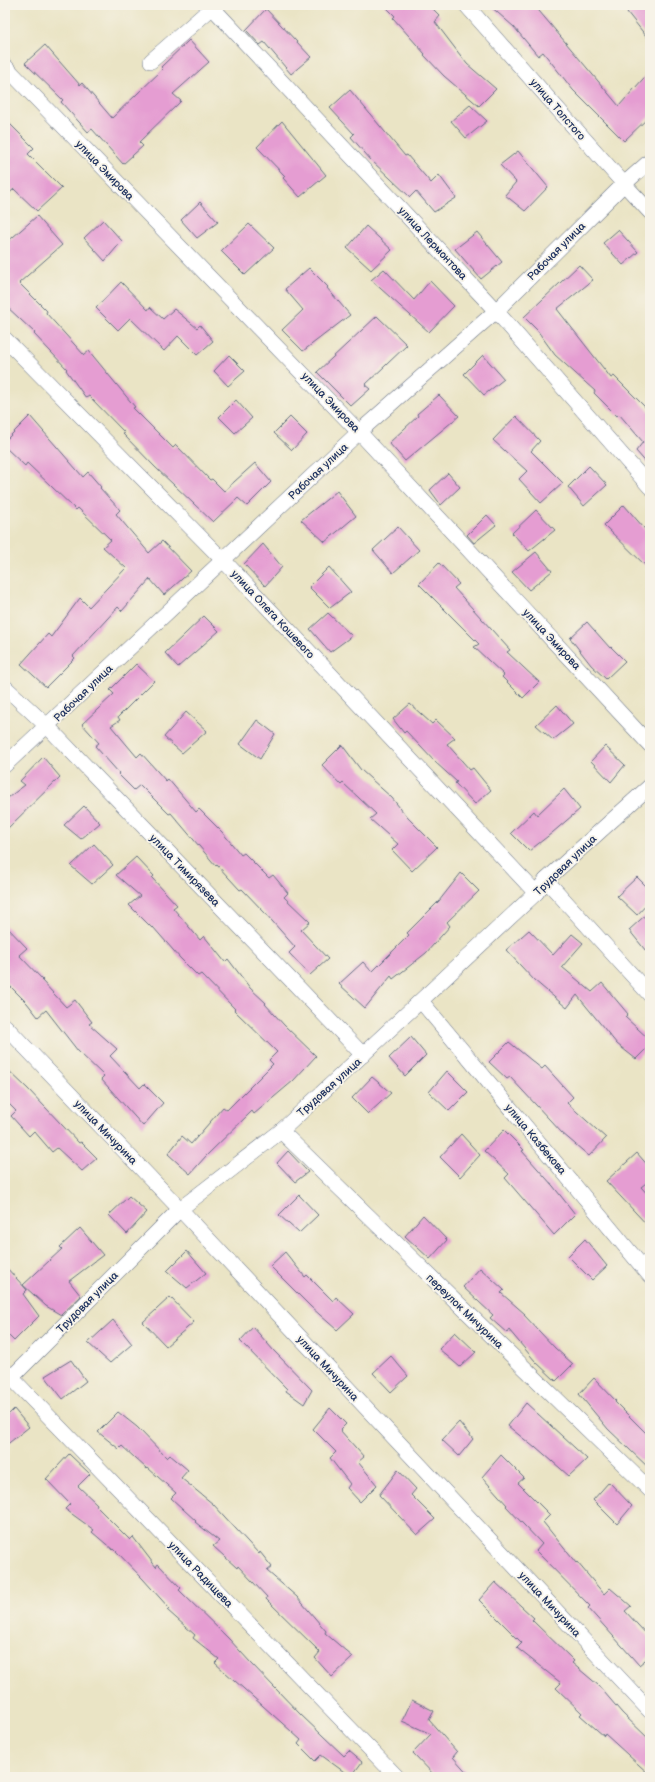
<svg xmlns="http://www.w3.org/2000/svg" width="655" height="1782" font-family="'Balsamiq Sans',sans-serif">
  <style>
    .building { fill: #e59dd2 }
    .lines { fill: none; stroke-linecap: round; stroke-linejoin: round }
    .minor-casing { stroke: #636e82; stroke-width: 16 }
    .minor { stroke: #fff; stroke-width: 15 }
    .labels { text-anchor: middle; stroke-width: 3.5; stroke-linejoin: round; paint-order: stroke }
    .street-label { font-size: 11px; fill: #1b2f5e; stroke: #f7f3e8 }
  </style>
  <rect width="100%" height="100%" fill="#f7f3e8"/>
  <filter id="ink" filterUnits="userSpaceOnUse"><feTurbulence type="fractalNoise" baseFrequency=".025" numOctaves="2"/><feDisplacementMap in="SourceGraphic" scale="8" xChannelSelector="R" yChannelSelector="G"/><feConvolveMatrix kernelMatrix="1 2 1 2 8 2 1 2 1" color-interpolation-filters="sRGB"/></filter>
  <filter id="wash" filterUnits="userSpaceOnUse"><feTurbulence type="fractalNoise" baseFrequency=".012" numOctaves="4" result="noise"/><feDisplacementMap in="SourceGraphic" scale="16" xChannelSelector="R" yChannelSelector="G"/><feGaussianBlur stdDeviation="0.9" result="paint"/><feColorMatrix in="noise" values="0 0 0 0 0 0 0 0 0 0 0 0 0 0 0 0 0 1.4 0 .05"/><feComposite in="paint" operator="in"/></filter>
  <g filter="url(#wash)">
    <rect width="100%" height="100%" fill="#eae4c5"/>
    <g id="blocks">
      <g class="building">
        <path d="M 384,5 L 429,5 L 440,16 L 435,22 L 467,64 L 496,89 L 479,106 L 444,76 L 424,55 L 425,54 L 393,18 L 395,16 Z"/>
        <path d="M 489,5 L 534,5 L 619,106 L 650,71 L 650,116 L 624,141 L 573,90 L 543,52 L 538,56 L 514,27 Z"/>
        <path d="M 634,5 L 650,5 L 650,41 L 627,12 Z"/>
        <path d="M 266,9 L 311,57 L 291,74 L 264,42 L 260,45 L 246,30 Z"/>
        <path d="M 189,40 L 209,62 L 173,94 L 181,101 L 139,142 L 143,146 L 123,164 L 92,129 L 88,132 L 61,102 L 63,100 L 25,63 L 45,45 L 80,85 L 82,83 L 112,118 L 163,69 L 161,67 Z"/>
        <path d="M 350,90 L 405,156 L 407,155 L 431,183 L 439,175 L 456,198 L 434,212 L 416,191 L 410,197 L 371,160 L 351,137 L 354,134 L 330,108 Z"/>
        <path d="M 470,105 L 487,121 L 466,138 L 451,121 Z"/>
        <path d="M 5,119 L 34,148 L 28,154 L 62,188 L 37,211 L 14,189 L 5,197 Z"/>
        <path d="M 282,121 L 326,175 L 300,197 L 283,178 L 285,176 L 257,147 Z"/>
        <path d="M 518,151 L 548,187 L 525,211 L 505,195 L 516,182 L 500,165 Z"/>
        <path d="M 200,202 L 218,222 L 197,238 L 181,220 Z"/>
        <path d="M 37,216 L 62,245 L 19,283 L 47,311 L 46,313 L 84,355 L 89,351 L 135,407 L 133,408 L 173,448 L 176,445 L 210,480 L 212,479 L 224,491 L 255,463 L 271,482 L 247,506 L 238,498 L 213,522 L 155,467 L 123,434 L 125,433 L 89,396 L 86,398 L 66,370 L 67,369 L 34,334 L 35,333 L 5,305 L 5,244 Z"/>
        <path d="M 103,220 L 122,241 L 105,261 L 84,238 Z"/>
        <path d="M 249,224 L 274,248 L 245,275 L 221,251 Z"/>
        <path d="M 366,226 L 392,250 L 371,270 L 347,248 Z"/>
        <path d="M 618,230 L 638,252 L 623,265 L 603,243 Z"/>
        <path d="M 477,232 L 502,262 L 481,279 L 455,249 Z"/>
        <path d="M 579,265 L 593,280 L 557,309 L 611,378 L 614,376 L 650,412 L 650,467 L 636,451 L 643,442 L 619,414 L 617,416 L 594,393 L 595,391 L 555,355 L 537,330 L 524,317 Z"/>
        <path d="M 309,268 L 328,287 L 327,288 L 350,315 L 303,351 L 282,330 L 303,310 L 285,289 Z"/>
        <path d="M 384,269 L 414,300 L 430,281 L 454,306 L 429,332 L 371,280 Z"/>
        <path d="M 121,282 L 148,310 L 150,307 L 163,319 L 174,309 L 197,328 L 200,325 L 213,341 L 197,355 L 178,336 L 164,351 L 130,318 L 118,330 L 96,308 Z"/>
        <path d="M 377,316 L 407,345 L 365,385 L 370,389 L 351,406 L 317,372 Z"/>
        <path d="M 229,355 L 245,371 L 228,386 L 214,371 Z"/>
        <path d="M 483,355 L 504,379 L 484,395 L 464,374 Z"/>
        <path d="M 439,395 L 459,416 L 405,461 L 389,443 L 418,416 L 417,414 Z"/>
        <path d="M 236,400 L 252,418 L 235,433 L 219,417 Z"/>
        <path d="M 30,416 L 83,477 L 88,472 L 101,487 L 100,488 L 120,510 L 116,514 L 149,553 L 162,541 L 191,571 L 164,595 L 150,579 L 122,611 L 118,607 L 73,656 L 75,658 L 46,687 L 21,664 L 48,634 L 51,637 L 80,598 L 89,607 L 126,568 L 103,547 L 111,540 L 78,508 L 76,510 L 27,463 L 25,466 L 5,447 L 5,441 Z"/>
        <path d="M 516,416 L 540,441 L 531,451 L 563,483 L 541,503 L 519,479 L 527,471 L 493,440 Z"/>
        <path d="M 290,417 L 307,434 L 292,450 L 274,433 Z"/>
        <path d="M 589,466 L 607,485 L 584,506 L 568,487 Z"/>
        <path d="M 448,473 L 460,487 L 441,505 L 430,490 Z"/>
        <path d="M 337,491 L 356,516 L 325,542 L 301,520 Z"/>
        <path d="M 624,505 L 650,535 L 650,570 L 604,525 Z"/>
        <path d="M 536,510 L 555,530 L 529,551 L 512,533 Z"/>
        <path d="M 487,515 L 496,525 L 474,543 L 467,535 Z"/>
        <path d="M 398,527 L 419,550 L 393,573 L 373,550 Z"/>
        <path d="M 263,544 L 282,567 L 265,586 L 244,564 Z"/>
        <path d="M 536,552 L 552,571 L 529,590 L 512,572 Z"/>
        <path d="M 439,563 L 459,584 L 454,588 L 510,650 L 507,652 L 539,682 L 523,698 L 502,677 L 504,675 L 474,647 L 479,644 L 419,584 Z"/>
        <path d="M 329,567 L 351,592 L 330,608 L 309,587 Z"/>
        <path d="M 328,613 L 352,636 L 330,652 L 310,629 Z"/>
        <path d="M 204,616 L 219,631 L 178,667 L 165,653 Z"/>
        <path d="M 587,622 L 610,648 L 611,647 L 625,661 L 606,679 L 591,665 L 570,638 Z"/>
        <path d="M 136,664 L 154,681 L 118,717 L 120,720 L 111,726 L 137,757 L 141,753 L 166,781 L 168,779 L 196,812 L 199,809 L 222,832 L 241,855 L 244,853 L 269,878 L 273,875 L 288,893 L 284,897 L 310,922 L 301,930 L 328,959 L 310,975 L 289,953 L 295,947 L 265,913 L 242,889 L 240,890 L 217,865 L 216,866 L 171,813 L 169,814 L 140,785 L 134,790 L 118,774 L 119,773 L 95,746 L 99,743 L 82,724 L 114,694 L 110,690 Z"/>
        <path d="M 410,704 L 432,724 L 436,720 L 455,738 L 447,744 L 470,770 L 473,768 L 491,790 L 475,804 L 455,783 L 457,782 L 435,762 L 406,731 L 404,733 L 393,719 Z"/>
        <path d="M 557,705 L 573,724 L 553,740 L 536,725 Z"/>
        <path d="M 186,712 L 207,731 L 182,753 L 164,737 Z"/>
        <path d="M 257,720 L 275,734 L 260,759 L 240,744 Z"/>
        <path d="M 342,745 L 361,770 L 392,798 L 408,818 L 437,847 L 412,871 L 392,850 L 398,844 L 370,819 L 376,814 L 343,783 L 341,785 L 322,765 Z"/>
        <path d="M 605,746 L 625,765 L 611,782 L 591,761 Z"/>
        <path d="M 43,757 L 60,777 L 5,831 L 5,800 L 25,785 L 20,781 Z"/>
        <path d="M 564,789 L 580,809 L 552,833 L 529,851 L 511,833 L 534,811 L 537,815 Z"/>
        <path d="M 84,806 L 100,823 L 81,839 L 64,825 Z"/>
        <path d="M 94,844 L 113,865 L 92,884 L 71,866 Z"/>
        <path d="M 136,857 L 154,876 L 152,878 L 177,905 L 173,908 L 200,940 L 204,936 L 225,962 L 228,959 L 250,988 L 266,1003 L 265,1004 L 284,1025 L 316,1056 L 293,1081 L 254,1114 L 252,1111 L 206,1156 L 190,1174 L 168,1154 L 182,1136 L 191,1144 L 223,1107 L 227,1110 L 273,1064 L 269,1060 L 277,1052 L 234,1010 L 235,1009 L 201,974 L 198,976 L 180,958 L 153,927 L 152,928 L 129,905 L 140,896 L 116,875 Z"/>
        <path d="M 461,873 L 479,891 L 447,922 L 450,926 L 426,953 L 393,979 L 391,976 L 365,1008 L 339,984 L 363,962 L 372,972 L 409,935 L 407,933 L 439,901 Z"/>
        <path d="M 637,877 L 650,890 L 650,901 L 637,915 L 617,896 Z"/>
        <path d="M 650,911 L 650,956 L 629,930 Z"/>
        <path d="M 5,925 L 27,948 L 19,955 L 43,980 L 42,981 L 66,1007 L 75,1000 L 92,1022 L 89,1024 L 117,1049 L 110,1056 L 140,1088 L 144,1084 L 163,1103 L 143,1126 L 101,1079 L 104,1076 L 78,1051 L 46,1010 L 38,1017 L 27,1003 L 5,981 Z"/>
        <path d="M 529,930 L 553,955 L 572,934 L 583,943 L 562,967 L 592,992 L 602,983 L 628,1014 L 625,1017 L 650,1040 L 650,1045 L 636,1059 L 617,1044 L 577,995 L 567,1008 L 534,980 L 506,950 Z"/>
        <path d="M 411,1037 L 426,1055 L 405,1076 L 389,1058 Z"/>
        <path d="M 509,1042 L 542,1069 L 545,1066 L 573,1097 L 567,1103 L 606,1138 L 589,1156 L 562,1133 L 510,1077 L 507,1079 L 489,1062 Z"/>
        <path d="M 5,1067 L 28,1089 L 79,1143 L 81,1142 L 97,1158 L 82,1171 L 57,1148 L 52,1152 L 34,1131 L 29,1136 L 11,1116 L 16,1111 L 5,1100 Z"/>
        <path d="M 447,1071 L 468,1092 L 449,1111 L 429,1092 Z"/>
        <path d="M 372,1077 L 391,1093 L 368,1114 L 352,1098 Z"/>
        <path d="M 504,1130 L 524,1150 L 522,1151 L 553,1186 L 575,1214 L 554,1235 L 505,1178 L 509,1174 L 484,1151 Z"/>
        <path d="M 461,1134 L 480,1155 L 460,1177 L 440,1157 Z"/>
        <path d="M 288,1151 L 308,1172 L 295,1182 L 277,1163 Z"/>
        <path d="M 637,1153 L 650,1168 L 650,1180 L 641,1187 L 650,1197 L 650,1228 L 606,1181 Z"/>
        <path d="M 299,1195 L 318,1215 L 299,1233 L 279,1215 Z"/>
        <path d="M 129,1196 L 147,1212 L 127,1234 L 109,1215 Z"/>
        <path d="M 423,1215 L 447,1240 L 430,1259 L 405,1236 Z"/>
        <path d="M 80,1228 L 103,1255 L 69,1281 L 81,1296 L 61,1315 L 46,1306 L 23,1285 L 62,1249 L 60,1247 Z"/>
        <path d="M 585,1239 L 607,1266 L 592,1280 L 568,1256 Z"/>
        <path d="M 187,1251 L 206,1273 L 187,1288 L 167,1271 Z"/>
        <path d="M 285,1252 L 305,1277 L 307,1275 L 333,1301 L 336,1297 L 354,1314 L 337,1330 L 311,1307 L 270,1266 Z"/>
        <path d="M 5,1266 L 27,1290 L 23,1294 L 39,1316 L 14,1341 L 5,1332 Z"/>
        <path d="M 480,1268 L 504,1290 L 501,1293 L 525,1314 L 524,1315 L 555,1348 L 573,1364 L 556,1381 L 535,1361 L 509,1330 L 507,1333 L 490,1318 L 493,1315 L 463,1287 Z"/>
        <path d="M 170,1297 L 194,1322 L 166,1346 L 143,1322 Z"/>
        <path d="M 113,1320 L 132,1344 L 110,1363 L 88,1343 Z"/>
        <path d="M 253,1327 L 274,1351 L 312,1390 L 304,1404 L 286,1391 L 287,1389 L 240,1341 Z"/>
        <path d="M 455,1332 L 476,1352 L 460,1367 L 439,1349 Z"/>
        <path d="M 391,1356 L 408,1376 L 391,1392 L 373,1373 Z"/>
        <path d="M 71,1360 L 86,1381 L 63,1399 L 45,1376 Z"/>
        <path d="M 594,1378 L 616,1401 L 615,1402 L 650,1437 L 650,1469 L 608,1429 L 579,1394 Z"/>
        <path d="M 526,1403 L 587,1459 L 569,1476 L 536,1447 L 535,1448 L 508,1426 Z"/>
        <path d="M 330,1408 L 346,1424 L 340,1430 L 364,1457 L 358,1462 L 377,1485 L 360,1502 L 347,1488 L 350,1484 L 330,1458 L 336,1452 L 313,1429 Z"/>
        <path d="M 14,1409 L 29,1427 L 5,1446 L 5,1418 Z"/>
        <path d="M 118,1412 L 137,1427 L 167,1458 L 170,1455 L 188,1470 L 181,1478 L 213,1504 L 259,1554 L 260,1552 L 272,1567 L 267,1571 L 297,1597 L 326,1631 L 325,1633 L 353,1657 L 332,1677 L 315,1658 L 320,1652 L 266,1599 L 267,1597 L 238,1566 L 237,1568 L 213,1546 L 219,1541 L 195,1522 L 196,1521 L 171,1498 L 176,1493 L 148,1468 L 147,1469 L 122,1446 L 119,1449 L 98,1432 Z"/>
        <path d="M 459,1422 L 473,1439 L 459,1456 L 442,1440 Z"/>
        <path d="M 69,1454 L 90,1474 L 78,1486 L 97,1504 L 96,1506 L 130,1540 L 133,1537 L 156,1567 L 158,1564 L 181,1588 L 179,1590 L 229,1639 L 251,1663 L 300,1714 L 344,1756 L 349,1751 L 362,1762 L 351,1777 L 321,1755 L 315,1761 L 298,1744 L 301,1740 L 215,1663 L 219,1659 L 193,1638 L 195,1635 L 167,1610 L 169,1608 L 143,1579 L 114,1549 L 113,1550 L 92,1532 L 94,1530 L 65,1509 L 70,1504 L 46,1479 Z"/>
        <path d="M 501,1455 L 524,1478 L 518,1483 L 550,1515 L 543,1522 L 576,1563 L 577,1562 L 604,1594 L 610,1588 L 631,1606 L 625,1611 L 650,1638 L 650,1656 L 639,1665 L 588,1608 L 590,1606 L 536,1551 L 542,1544 L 506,1506 L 507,1505 L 482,1477 Z"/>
        <path d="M 398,1470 L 416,1489 L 411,1495 L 435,1519 L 417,1535 L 379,1495 Z"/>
        <path d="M 609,1482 L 632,1506 L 617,1524 L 593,1500 Z"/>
        <path d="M 495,1582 L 534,1618 L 532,1620 L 574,1661 L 572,1663 L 598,1685 L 622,1713 L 650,1740 L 650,1775 L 605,1734 L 604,1736 L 580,1715 L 582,1713 L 556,1688 L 561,1683 L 517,1648 L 522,1643 L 479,1600 Z"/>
        <path d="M 412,1700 L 434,1711 L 429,1720 L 457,1752 L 453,1757 L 471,1777 L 436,1777 L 413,1753 L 431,1734 L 402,1721 Z"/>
      </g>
    </g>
  </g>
  <g filter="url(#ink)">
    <use href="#blocks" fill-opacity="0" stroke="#636e82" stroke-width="1"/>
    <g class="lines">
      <g class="minor-casing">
        <g id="minor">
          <path d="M 210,5 L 496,311 L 650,487"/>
          <path d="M 466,5 L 624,184 L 650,212"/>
          <path d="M 151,61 L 215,5"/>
          <path d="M 5,66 L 359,432 L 650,745"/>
          <path d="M 5,339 L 223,560 L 536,893"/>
          <path d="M 5,687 L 48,727 L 363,1055"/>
          <path d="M 5,765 L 359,432 L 496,311 L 624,184 L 650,161"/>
          <path d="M 546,880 L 650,995"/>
          <path d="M 421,1001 L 650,1276"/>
          <path d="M 5,1026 L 180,1209 L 650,1711"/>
          <path d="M 281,1131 L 650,1490"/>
          <path d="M 5,1371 L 397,1777"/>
          <path d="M 5,1384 L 180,1209 L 281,1131 L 536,893 L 546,880 L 650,786"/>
        </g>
      </g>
      <use href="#minor" class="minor"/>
    </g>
  </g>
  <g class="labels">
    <g class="street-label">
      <text transform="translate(558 109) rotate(49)" y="4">улица Толстого</text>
      <text transform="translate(105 170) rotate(46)" y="4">улица Эмирова</text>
      <text transform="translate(433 243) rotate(47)" y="4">улица Лермонтова</text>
      <text transform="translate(556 251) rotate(-45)" y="4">Рабочая улица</text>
      <text transform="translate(331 402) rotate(46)" y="4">улица Эмирова</text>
      <text transform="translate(318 471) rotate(-43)" y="4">Рабочая улица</text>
      <text transform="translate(273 614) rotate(47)" y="4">улица Олега Кошевого</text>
      <text transform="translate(552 639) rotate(47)" y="4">улица Эмирова</text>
      <text transform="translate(83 693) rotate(-44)" y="4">Рабочая улица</text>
      <text transform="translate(565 865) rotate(-44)" y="4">Трудовая улица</text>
      <text transform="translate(185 870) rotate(46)" y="4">улица Тимирязева</text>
      <text transform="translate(329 1087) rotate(-42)" y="4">Трудовая улица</text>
      <text transform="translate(106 1132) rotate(46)" y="4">улица Мичурина</text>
      <text transform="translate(536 1139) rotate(50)" y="4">улица Казбекова</text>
      <text transform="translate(87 1302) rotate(-45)" y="4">Трудовая улица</text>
      <text transform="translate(465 1311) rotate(44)" y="4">переулок Мичурина</text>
      <text transform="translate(328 1368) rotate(47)" y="4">улица Мичурина</text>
      <text transform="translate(201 1574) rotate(46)" y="4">улица Радищева</text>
      <text transform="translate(550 1604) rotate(47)" y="4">улица Мичурина</text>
    </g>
  </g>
  <rect width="655" height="1782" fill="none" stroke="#f7f3e8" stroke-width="20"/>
</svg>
